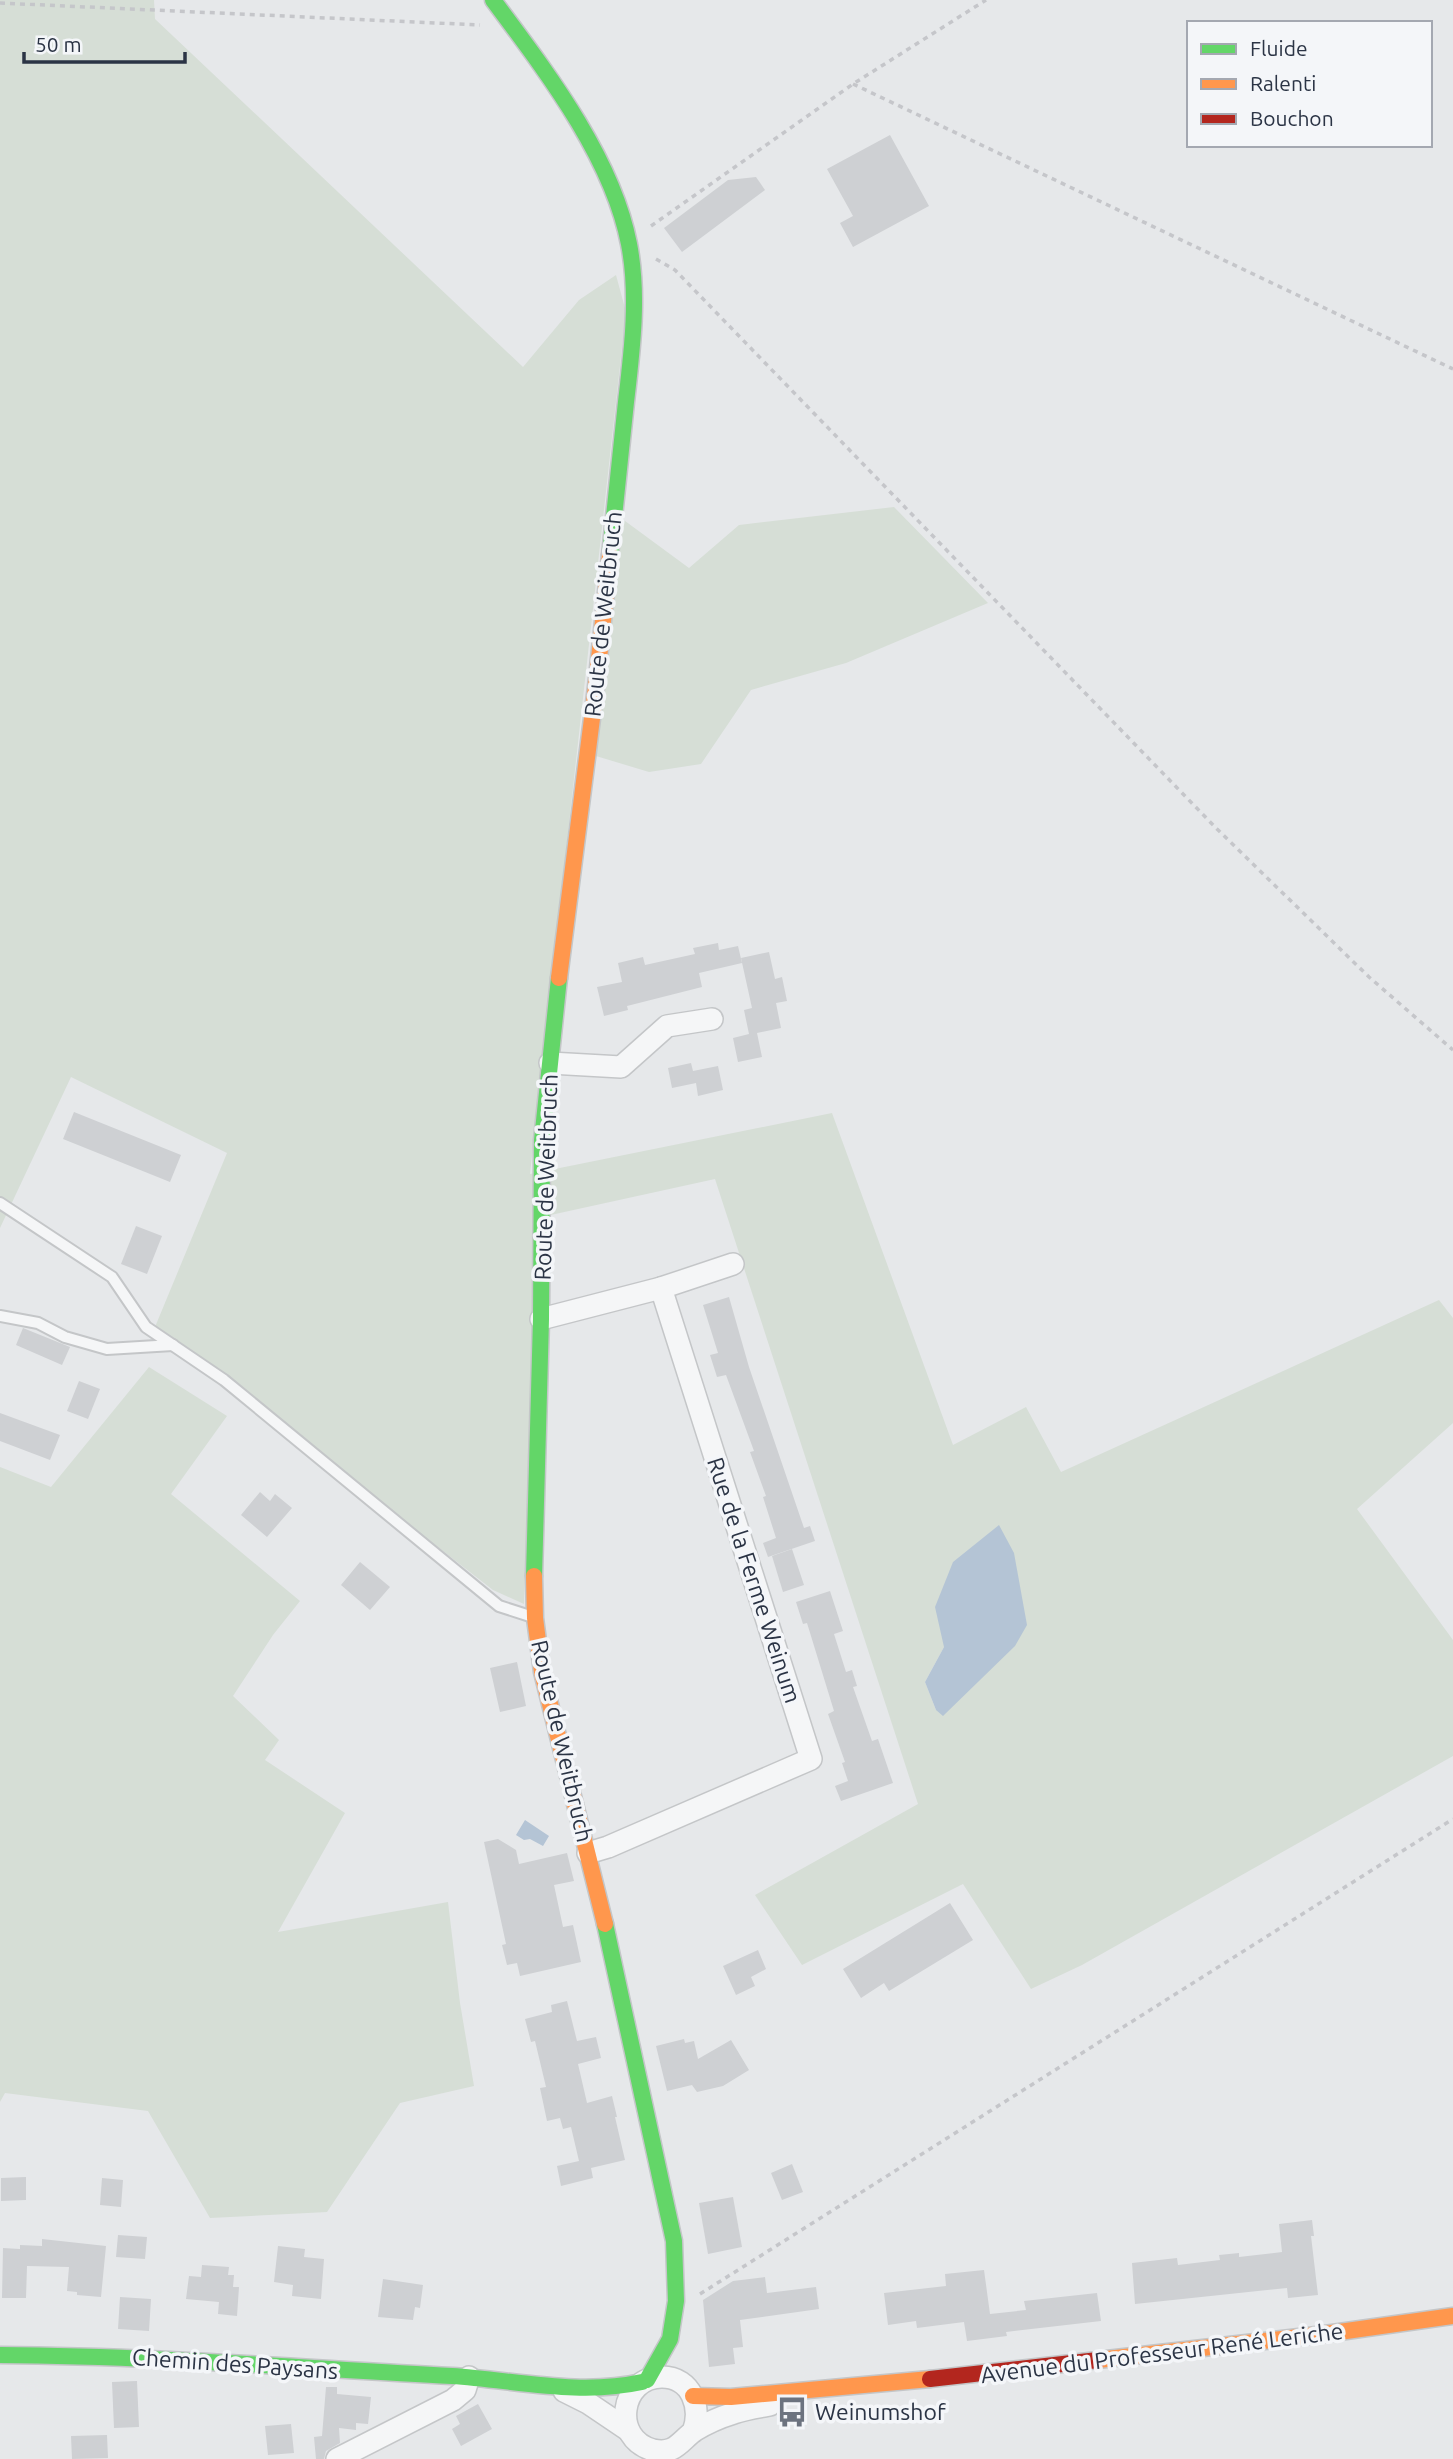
<svg xmlns="http://www.w3.org/2000/svg" width="1453" height="2459" font-family="Ubuntu,sans-serif">
  <style>
    .green { fill: #d6ded6; fill-rule: evenodd }
    .water { fill: #b4c4d5 }
    .building { fill: #ced0d3 }
    .lines { fill: none; stroke-linecap: round; stroke-linejoin: round }
    .lane-casing { stroke: #c4c6c8; stroke-width: 14 }
    .street-casing { stroke: #c4c6c8; stroke-width: 24 }
    .fast-casing { stroke: #c4c6c8; stroke-width: 19 }
    .slow-casing { stroke: #c4c6c8; stroke-width: 19 }
    .jam-casing { stroke: #c4c6c8; stroke-width: 19 }
    .path { stroke: #c5c6ca; stroke-width: 3.5; stroke-dasharray: 5 5; stroke-linecap: butt }
    .lane { stroke: #f5f6f7; stroke-width: 10 }
    .street { stroke: #f5f6f7; stroke-width: 21 }
    .fast { stroke: #63d668; stroke-width: 16 }
    .slow { stroke: #ff974d; stroke-width: 16 }
    .jam { stroke: #b3261e; stroke-width: 16 }
    .labels { text-anchor: middle; stroke-width: 7; stroke-linejoin: round; paint-order: stroke }
    .street-label { font-size: 23px; fill: #2b3445; stroke: #f4f6f9 }
    .poi-label { font-size: 23px; fill: #2b3445; stroke: #f4f6f9; text-anchor: start }
  </style>
  <rect width="100%" height="100%" fill="#e6e8ea"/>
  <g class="green">
    <path d="M 0,0 L 154,0 L 155,19 L 523,367 L 579,300 L 616,275 L 626,312 L 530,1174 L 832,1113 L 953,1445 L 1026,1407 L 1061,1472 L 1439,1300 L 1453,1318 L 1453,1423 L 1357,1509 L 1453,1640 L 1453,1756 L 1082,1965 L 1031,1989 L 963,1884 L 802,1965 L 755,1895 L 918,1804 L 715,1179 L 537,1218 L 524,1604 L 493,1590 L 155,1327 L 227,1153 L 71,1077 L 0,1228 ZM 944,1647 L 936,1710 L 925,1682 Z"/>
    <path d="M 894,507 L 988,603 L 846,663 L 751,690 L 701,764 L 649,772 L 596,756 L 621,518 L 689,568 L 739,525 Z"/>
    <path d="M 149,1367 L 227,1416 L 171,1494 L 300,1601 L 273,1635 L 233,1696 L 279,1740 L 265,1760 L 345,1813 L 278,1932 L 448,1902 L 460,2003 L 474,2086 L 400,2103 L 327,2212 L 210,2218 L 148,2111 L 5,2093 L 0,2102 L 0,1467 L 51,1487 Z"/>
  </g>
  <g class="water">
    <path d="M 999,1525 L 1014,1553 L 1027,1625 L 1015,1646 L 943,1716 L 936,1710 L 925,1682 L 944,1647 L 935,1607 L 953,1562 Z"/>
    <path d="M 525,1820 L 549,1836 L 543,1846 L 530,1839 L 524,1840 L 516,1835 Z"/>
  </g>
  <g class="building">
    <path d="M 890,135 L 929,206 L 853,247 L 840,223 L 853,216 L 827,169 Z"/>
    <path d="M 756,177 L 765,190 L 682,252 L 664,228 L 728,180 Z"/>
    <path d="M 718,943 L 719,950 L 738,946 L 742,963 L 699,973 L 702,987 L 627,1006 L 628,1010 L 604,1016 L 597,987 L 622,982 L 618,963 L 643,957 L 645,965 L 695,954 L 693,948 Z"/>
    <path d="M 769,952 L 775,979 L 782,977 L 787,1001 L 776,1003 L 781,1028 L 757,1033 L 762,1057 L 738,1062 L 733,1038 L 749,1034 L 744,1010 L 752,1008 L 741,958 Z"/>
    <path d="M 691,1063 L 693,1071 L 718,1066 L 723,1090 L 698,1096 L 696,1083 L 672,1088 L 668,1068 Z"/>
    <path d="M 74,1112 L 181,1155 L 170,1182 L 63,1139 Z"/>
    <path d="M 136,1226 L 162,1236 L 147,1274 L 121,1264 Z"/>
    <path d="M 729,1297 L 749,1367 L 804,1528 L 810,1526 L 815,1541 L 768,1557 L 763,1543 L 776,1538 L 763,1497 L 766,1496 L 750,1452 L 754,1451 L 726,1375 L 717,1377 L 710,1355 L 718,1353 L 703,1305 Z"/>
    <path d="M 23,1328 L 70,1347 L 62,1365 L 16,1345 Z"/>
    <path d="M 79,1381 L 100,1389 L 88,1419 L 67,1411 Z"/>
    <path d="M 0,1413 L 60,1435 L 50,1460 L 0,1441 Z"/>
    <path d="M 260,1492 L 270,1501 L 275,1494 L 292,1508 L 267,1537 L 241,1515 Z"/>
    <path d="M 792,1549 L 804,1585 L 783,1592 L 772,1556 Z"/>
    <path d="M 360,1562 L 390,1587 L 370,1610 L 341,1585 Z"/>
    <path d="M 830,1591 L 843,1631 L 834,1634 L 846,1672 L 852,1670 L 857,1686 L 853,1687 L 872,1741 L 878,1739 L 893,1783 L 841,1801 L 835,1786 L 848,1781 L 842,1763 L 845,1762 L 828,1714 L 834,1711 L 807,1623 L 803,1624 L 796,1602 Z"/>
    <path d="M 517,1662 L 526,1706 L 500,1712 L 490,1668 Z"/>
    <path d="M 498,1839 L 516,1850 L 519,1864 L 567,1853 L 574,1881 L 554,1885 L 563,1927 L 573,1925 L 581,1962 L 520,1976 L 517,1963 L 507,1965 L 502,1945 L 506,1944 L 484,1842 Z"/>
    <path d="M 950,1903 L 973,1940 L 889,1991 L 884,1983 L 861,1998 L 843,1969 Z"/>
    <path d="M 758,1950 L 766,1969 L 751,1977 L 755,1986 L 736,1995 L 723,1966 Z"/>
    <path d="M 567,2001 L 577,2041 L 596,2037 L 601,2058 L 578,2064 L 587,2103 L 612,2096 L 617,2117 L 615,2117 L 625,2160 L 591,2168 L 593,2178 L 561,2186 L 557,2166 L 579,2161 L 571,2127 L 563,2129 L 560,2118 L 547,2121 L 540,2088 L 546,2087 L 535,2041 L 531,2042 L 525,2019 L 552,2012 L 551,2005 Z"/>
    <path d="M 684,2039 L 685,2043 L 694,2041 L 698,2059 L 731,2040 L 749,2070 L 723,2086 L 697,2092 L 692,2085 L 667,2091 L 656,2046 Z"/>
    <path d="M 792,2164 L 803,2192 L 782,2200 L 771,2173 Z"/>
    <path d="M 26,2177 L 26,2200 L 1,2201 L 1,2178 Z"/>
    <path d="M 102,2178 L 123,2180 L 121,2207 L 100,2205 Z"/>
    <path d="M 733,2197 L 742,2247 L 708,2254 L 699,2203 Z"/>
    <path d="M 1312,2220 L 1314,2236 L 1311,2236 L 1318,2295 L 1288,2298 L 1287,2288 L 1135,2304 L 1132,2263 L 1177,2258 L 1178,2265 L 1220,2260 L 1219,2255 L 1239,2253 L 1239,2257 L 1282,2252 L 1279,2224 Z"/>
    <path d="M 118,2235 L 147,2237 L 145,2259 L 116,2257 Z"/>
    <path d="M 42,2239 L 106,2246 L 101,2297 L 77,2295 L 77,2292 L 67,2291 L 69,2267 L 27,2266 L 26,2298 L 2,2298 L 3,2248 L 20,2249 L 20,2245 L 42,2246 Z"/>
    <path d="M 278,2246 L 305,2249 L 304,2257 L 324,2259 L 321,2299 L 292,2296 L 293,2285 L 274,2282 Z"/>
    <path d="M 202,2265 L 229,2267 L 228,2275 L 234,2275 L 233,2287 L 239,2287 L 237,2316 L 218,2314 L 219,2302 L 186,2299 L 189,2276 L 201,2277 Z"/>
    <path d="M 984,2270 L 990,2314 L 1026,2310 L 1024,2301 L 1097,2293 L 1101,2321 L 1006,2332 L 1007,2336 L 967,2341 L 964,2322 L 917,2328 L 916,2321 L 888,2325 L 884,2293 L 946,2286 L 945,2274 Z"/>
    <path d="M 765,2277 L 767,2293 L 816,2287 L 819,2309 L 740,2320 L 743,2347 L 733,2348 L 735,2364 L 709,2367 L 703,2300 L 733,2281 Z"/>
    <path d="M 383,2279 L 423,2285 L 420,2308 L 415,2307 L 413,2320 L 378,2317 Z"/>
    <path d="M 120,2297 L 151,2299 L 149,2331 L 118,2329 Z"/>
    <path d="M 137,2381 L 139,2427 L 114,2428 L 112,2382 Z"/>
    <path d="M 326,2387 L 337,2387 L 337,2394 L 371,2397 L 368,2424 L 356,2423 L 356,2430 L 339,2428 L 340,2443 L 326,2451 L 324,2459 L 316,2459 L 314,2437 L 322,2436 Z"/>
    <path d="M 478,2404 L 492,2429 L 461,2446 L 452,2429 L 460,2424 L 456,2416 Z"/>
    <path d="M 291,2424 L 294,2453 L 268,2455 L 265,2426 Z"/>
    <path d="M 107,2435 L 108,2458 L 72,2459 L 71,2436 Z"/>
  </g>
  <g class="lines">
    <g class="lane-casing">
      <g id="lane">
        <path d="M 0,1203 L 112,1277 L 146,1327 L 224,1380 L 499,1606 L 533,1617"/>
        <path d="M 0,1316 L 38,1323 L 65,1337 L 107,1349 L 173,1345"/>
      </g>
    </g>
    <g class="street-casing">
      <g id="street">
        <path d="M 550,1063 L 621,1067 L 667,1026 L 712,1019"/>
        <path d="M 661,1288 L 733,1264"/>
        <path d="M 541,1319 L 661,1288 L 811,1759 L 608,1847 L 588,1853"/>
        <path d="M 564,2391 L 588,2403 L 628,2430"/>
        <path d="M 693,2432 C 702,2408 692,2377 662,2377 C 620,2377 611,2439 653,2450 C 675,2455 680,2441 694,2431 C 705,2424 721,2417 734,2413 C 745,2409 758,2407 770,2405"/>
        <path d="M 337,2459 L 453,2400 L 465,2390 L 469,2377"/>
      </g>
    </g>
    <g class="fast-casing">
      <g id="fast">
        <path d="M 493,0 C 545,70 612,156 629,244 C 639,295 632,351 626,402 C 621,453 615,504 610,555"/>
        <path d="M 534,1576 L 541,1319 L 542,1140 L 559,978"/>
        <path d="M 605,1924 L 674,2241 L 676,2301 L 670,2339 L 647,2380"/>
        <path d="M 0,2355 C 151,2356 301,2368 452,2376 C 515,2380 579,2396 642,2382"/>
      </g>
    </g>
    <g class="slow-casing">
      <g id="slow">
        <path d="M 559,978 L 596,687 L 610,555"/>
        <path d="M 534,1576 L 535,1618 L 542,1672 L 605,1924"/>
        <path d="M 1098,2360 L 1325,2334 L 1453,2316"/>
        <path d="M 693,2396 L 731,2397 L 930,2379"/>
      </g>
    </g>
    <g class="jam-casing">
      <path id="jam" d="M 930,2379 L 1098,2360"/>
    </g>
    <g class="path">
      <path d="M 0,3 L 480,25"/>
      <path d="M 853,84 L 1453,369"/>
      <path d="M 651,226 L 853,84 L 986,0"/>
      <path d="M 656,259 L 675,270 L 1217,829 L 1369,977 L 1453,1050"/>
      <path d="M 700,2294 L 1453,1819"/>
    </g>
    <use href="#lane" class="lane"/>
    <use href="#street" class="street"/>
    <use href="#fast" class="fast"/>
    <use href="#slow" class="slow"/>
    <use href="#jam" class="jam"/>
  </g>
  <defs>
    <g id="bus-bare" transform="scale(2.415)"><path d="M-5-6H5V4H4V6H2V4H-2V6H-4V4H-5ZM-3.5-4V0h7V-4ZM-3.5 1.2v1.5H-2V1.2ZM2 1.2v1.5H3.5V1.2Z" fill="#6c737f" stroke="#f4f6f9" stroke-width="2.5" paint-order="stroke"/></g>
  </defs>
  <g fill-rule="evenodd">
    <use href="#bus-bare" x="792" y="2412"/>
  </g>
  <g class="labels">
    <g class="street-label">
      <text transform="translate(603 614) rotate(-84)" y="8">Route de Weitbruch</text>
      <text transform="translate(546 1177) rotate(-88)" y="8">Route de Weitbruch</text>
      <text transform="translate(754 1580) rotate(72)" y="8">Rue de la Ferme Weinum</text>
      <text transform="translate(562 1741) rotate(77)" y="8">Route de Weitbruch</text>
      <text transform="translate(1162 2353) rotate(-7)" y="8">Avenue du Professeur René Leriche</text>
      <text transform="translate(235 2364) rotate(4)" y="8">Chemin des Paysans</text>
    </g>
    <g class="poi-label">
      <text x="815" y="2420">Weinumshof</text>
    </g>
  </g>
  <rect x="1187" y="21" width="245" height="126" fill="#f4f6f9" stroke="#a4a8b1" stroke-width="2"/>
  <rect x="1201" y="44" width="35" height="10" fill="#63d668" stroke="#a4a8b1" stroke-width="2"/>
  <text x="1250" y="56" font-size="21" fill="#2b3445">Fluide</text>
  <rect x="1201" y="79" width="35" height="10" fill="#ff974d" stroke="#a4a8b1" stroke-width="2"/>
  <text x="1250" y="91" font-size="21" fill="#2b3445">Ralenti</text>
  <rect x="1201" y="114" width="35" height="10" fill="#b3261e" stroke="#a4a8b1" stroke-width="2"/>
  <text x="1250" y="126" font-size="21" fill="#2b3445">Bouchon</text>
  <path d="M24 52v10h161v-10" fill="none" stroke="#2b3445" stroke-width="3.5"/>
  <text x="35" y="52" font-size="21" fill="#2b3445" stroke="#f4f6f9" stroke-width="5" paint-order="stroke">50 m</text>
</svg>
